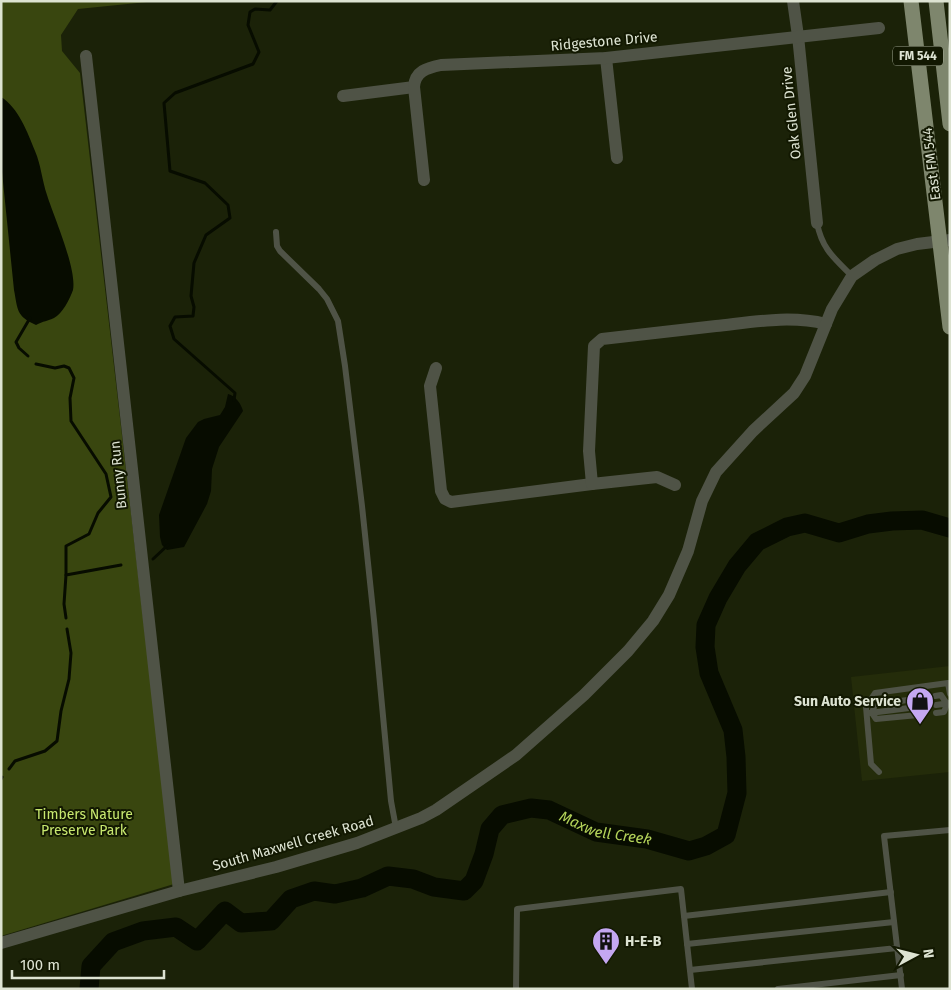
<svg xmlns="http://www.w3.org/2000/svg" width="951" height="990" font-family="'Fira Sans',sans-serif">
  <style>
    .built { fill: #242c0a }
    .green { fill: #39460f }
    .water { fill: #070c00 }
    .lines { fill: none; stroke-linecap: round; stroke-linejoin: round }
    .stream { stroke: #070c00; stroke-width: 3 }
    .river { stroke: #070c00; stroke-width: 19 }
    .lane { stroke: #4f5346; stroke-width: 6 }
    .street { stroke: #4f5346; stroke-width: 12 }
    .primary { stroke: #7e866d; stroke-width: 15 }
    .labels { text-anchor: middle; stroke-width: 4; stroke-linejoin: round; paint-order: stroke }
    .shield { fill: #121801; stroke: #a0a693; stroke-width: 1 }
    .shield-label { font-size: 12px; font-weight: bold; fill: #dde3d2 }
    .street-label { font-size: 14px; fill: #dde3d2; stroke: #121801 }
    .poi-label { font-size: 14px; font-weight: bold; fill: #dde3d2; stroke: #121801; text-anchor: end }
    .park-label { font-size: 14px; fill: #c8e86f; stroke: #121801 }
    .water-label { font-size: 15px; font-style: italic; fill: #b3d259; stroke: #121801 }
  </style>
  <rect width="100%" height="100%" fill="#1b2208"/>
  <path class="built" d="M 950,666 L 950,772 L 862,781 L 851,677 Z"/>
  <path class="green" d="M 1,1 L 157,1 L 78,9 L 61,35 L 62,51 L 80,73 L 174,884 L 1,936 Z"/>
  <g class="water">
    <path d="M 1,97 C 18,107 28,133 35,151 C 41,165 42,180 47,195 C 54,217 77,269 73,290 C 70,299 62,314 54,318 C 48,321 43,321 36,325 C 16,316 18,310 14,290 L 1,162 Z"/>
    <path d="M 228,394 C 236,396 241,404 243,411 L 219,447 L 212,469 L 211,491 L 207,504 L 184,547 L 167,550 L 162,545 L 160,537 L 159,515 L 186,438 L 198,422 L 204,419 L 220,415 L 225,407 Z"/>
  </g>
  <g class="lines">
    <g class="stream">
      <path d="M 28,356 L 19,348 L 16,342 L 30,318"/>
      <path d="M 36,364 L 55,368 L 64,366 L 69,368 L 74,378 L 70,398 L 71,421 L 106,474 L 111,497 L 98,513 L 89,534 L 66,546 L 66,575"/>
      <path d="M 234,400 L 235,393 L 174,339 L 170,326 L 175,317 L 193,316 L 194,307 L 191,296 L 194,263 L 206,235 L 230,218 L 228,205 L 205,183 L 170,171 L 164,103 L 175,93 L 253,64 L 259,52 L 248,25 L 250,12 L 255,9 L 270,10 L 277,1"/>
      <path d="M 153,559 L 168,545"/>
      <path d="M 66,618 L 64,604 L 66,575 L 121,565"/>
      <path d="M 9,769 L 15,761 L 45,751 L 57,741 L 61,711 L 69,679 L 71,653 L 67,629"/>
      <path d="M 1,779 L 2,777"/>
    </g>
    <path class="river" id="s1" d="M 89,989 L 91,966 L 113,942 L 143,931 L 176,927 L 197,941 L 225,911 L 241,923 L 271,921 L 291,899 L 314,891 L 335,894 L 362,888 L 388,876 L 413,879 L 434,887 L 464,891 L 474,881 L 484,854 L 490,829 L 502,815 L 531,808 L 549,810 L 596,832 L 647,839 L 689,851 L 706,846 L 726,835 L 737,793 L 736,757 L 733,730 L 709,673 L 705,647 L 706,625 L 718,598 L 737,566 L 757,542 L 787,527 L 805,523 L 839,533 L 868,524 L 892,521 L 922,520 L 950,528"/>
    <g class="lane">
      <path d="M 817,223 C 822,249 834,258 852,276"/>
      <path d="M 276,232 L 277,246 L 280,251 L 319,289 L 327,299 L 338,321 L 345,366 L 362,506 L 374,620 L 391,801 L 396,828"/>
      <path d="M 935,696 L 941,695 L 947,704 L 944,712 L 936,713"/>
      <path d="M 916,699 L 875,704 L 872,713 L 876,719 L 918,715"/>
      <path d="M 936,705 L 950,703"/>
      <path d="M 870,713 L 917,707"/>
      <path d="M 879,772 L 871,764 L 866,707 L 875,693 L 948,683 L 950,694"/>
      <path d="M 684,916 L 891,892"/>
      <path d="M 687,944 L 894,922"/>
      <path d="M 690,970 L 897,948"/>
      <path d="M 516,989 L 517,909 L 681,889 L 692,989"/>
      <path d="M 778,989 L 901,975"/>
      <path d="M 902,989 L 884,836 L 950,830"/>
    </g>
    <g class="street">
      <path d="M 793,1 L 798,36 L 817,223"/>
      <path d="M 86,56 L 179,891"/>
      <path d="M 606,58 L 617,158"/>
      <path d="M 343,96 L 414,87"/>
      <path d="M 424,180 L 414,87 C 415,71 427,68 441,65 L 606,58 L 879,28"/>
      <path d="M 436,368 L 430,386 L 441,491 L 445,499 L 451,502 L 592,484"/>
      <path d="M 675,485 L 657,477 L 592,484 L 589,451 L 594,346 L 602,339 C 640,335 678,330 716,326 C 753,322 790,315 826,324"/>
      <path d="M 1,943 L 179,891 L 276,867 L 357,843 L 421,818 L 436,810 L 516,755 L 584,695 L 628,651 L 653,621 L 669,595 L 688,551 L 702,501 L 716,472 L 753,431 L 794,393 L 805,376 L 832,309 L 852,276 L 875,260 L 897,249 L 917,244 L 950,240"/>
    </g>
    <g class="primary">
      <path d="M 911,1 L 950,327"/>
      <path d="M 936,1 L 950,124"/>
    </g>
  </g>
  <defs>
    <g id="shop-pin" transform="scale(1.4375)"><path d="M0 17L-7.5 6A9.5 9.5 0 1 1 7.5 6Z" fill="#c4a7f1" stroke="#121801"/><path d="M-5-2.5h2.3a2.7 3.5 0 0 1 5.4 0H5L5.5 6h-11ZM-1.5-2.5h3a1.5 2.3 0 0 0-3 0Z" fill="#111"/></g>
    <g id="building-pin" transform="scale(1.4375)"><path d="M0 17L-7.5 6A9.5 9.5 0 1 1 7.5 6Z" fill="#c4a7f1" stroke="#121801"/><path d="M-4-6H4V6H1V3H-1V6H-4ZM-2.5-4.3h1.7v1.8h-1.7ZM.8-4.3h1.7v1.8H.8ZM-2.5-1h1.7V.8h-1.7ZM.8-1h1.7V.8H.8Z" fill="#111"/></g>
  </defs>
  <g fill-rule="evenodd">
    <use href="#shop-pin" x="920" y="701"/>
    <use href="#building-pin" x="606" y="941"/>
  </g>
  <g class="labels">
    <rect class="shield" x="893" y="46.5" width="50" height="19" rx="4"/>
    <g class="shield-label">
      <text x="918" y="60">FM 544</text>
    </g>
    <g class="street-label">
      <text transform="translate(604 41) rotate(-5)" y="5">Ridgestone Drive</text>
      <text transform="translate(791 113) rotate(-96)" y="5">Oak Glen Drive</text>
      <text transform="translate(931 164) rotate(-97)" y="5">East FM 544</text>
      <text transform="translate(118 475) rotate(-96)" y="5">Bunny Run</text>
      <text transform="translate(293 843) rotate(-16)" y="5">South Maxwell Creek Road</text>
    </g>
    <g class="poi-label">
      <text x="901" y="706">Sun Auto Service</text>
      <text x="625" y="946" text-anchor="start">H-E-B</text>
    </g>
    <g class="park-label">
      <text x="84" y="819">Timbers Nature<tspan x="84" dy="16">Preserve Park</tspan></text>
    </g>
    <g class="water-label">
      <text dy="5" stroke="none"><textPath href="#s1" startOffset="642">Maxwell Creek</textPath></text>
    </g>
  </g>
  <rect width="951" height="990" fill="none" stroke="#dde3d2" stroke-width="5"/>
  <g transform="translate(916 955) rotate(83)" stroke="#121801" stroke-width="4" paint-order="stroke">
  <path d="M0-4L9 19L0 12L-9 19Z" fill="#dde3d2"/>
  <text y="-8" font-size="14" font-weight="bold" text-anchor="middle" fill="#dde3d2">N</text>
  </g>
  <path d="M12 970v8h152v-8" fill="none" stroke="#dde3d2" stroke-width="2.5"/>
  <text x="20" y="970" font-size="15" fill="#dde3d2" stroke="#121801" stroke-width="4" paint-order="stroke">100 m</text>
</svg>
